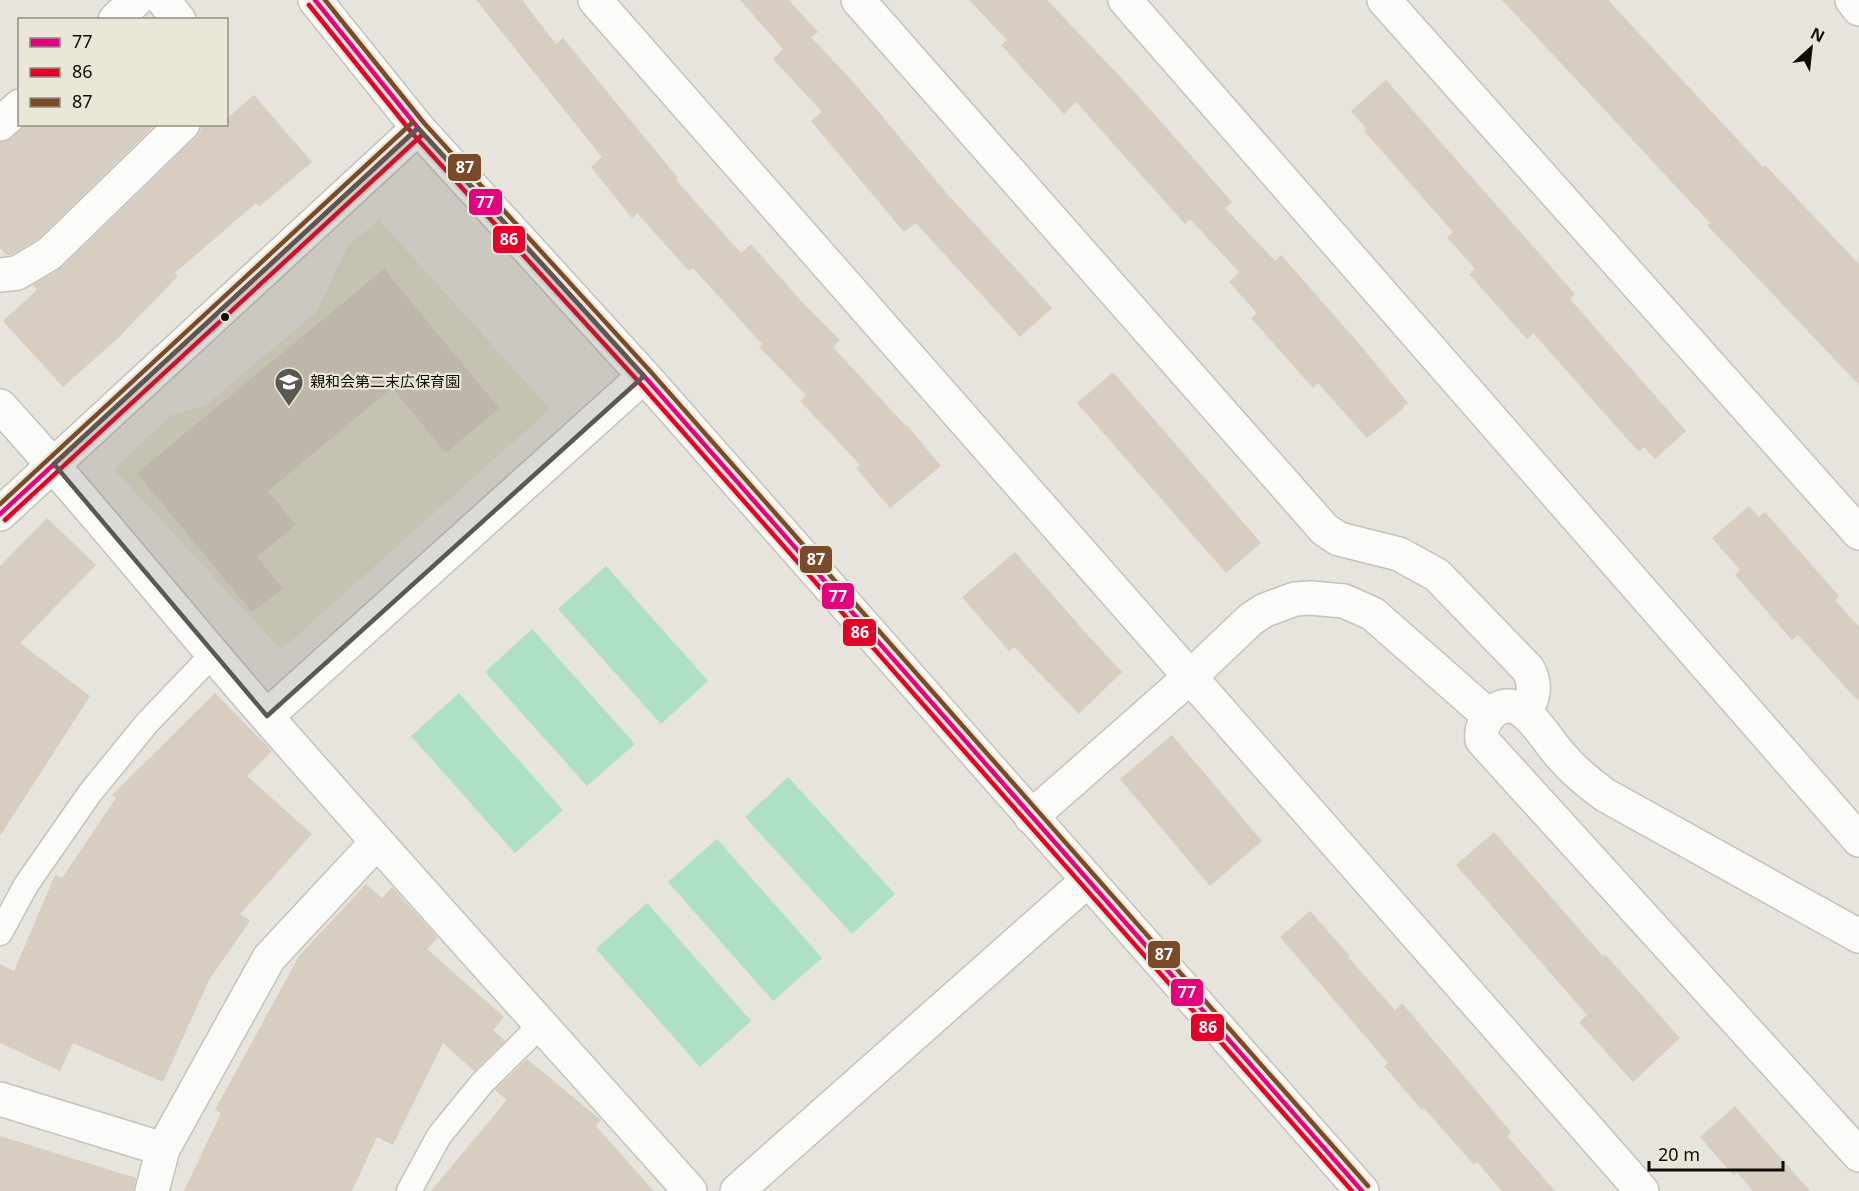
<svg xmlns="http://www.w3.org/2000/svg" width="1859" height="1191" font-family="'Noto Sans','Noto Sans JP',sans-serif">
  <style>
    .built { fill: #e0dccb }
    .green { fill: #ade0c6 }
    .building { fill: #d8cdc1 }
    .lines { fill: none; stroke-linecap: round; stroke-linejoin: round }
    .service-casing { stroke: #c4c2bc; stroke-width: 27 }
    .minor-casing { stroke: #c4c2bc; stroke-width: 36 }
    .tertiary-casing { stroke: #c4c2bc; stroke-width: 36 }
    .service { stroke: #fbfbfa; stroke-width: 24 }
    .minor { stroke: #fbfbfa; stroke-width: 33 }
    .tertiary { stroke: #fbfbfa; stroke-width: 33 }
    .bus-1-casing { stroke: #ebe7d7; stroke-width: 9 }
    .bus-2-casing { stroke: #ebe7d7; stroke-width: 9 }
    .bus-3-casing { stroke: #ebe7d7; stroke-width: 9 }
    .bus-1 { stroke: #e5007d; stroke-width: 4.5 }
    .bus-2 { stroke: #e4002b; stroke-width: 4.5 }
    .bus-3 { stroke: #7a4b2a; stroke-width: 4.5 }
    .marked { fill: #5a5852; fill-opacity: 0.2; stroke: #5a5852; stroke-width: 4.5; stroke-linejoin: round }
    .bus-dot { fill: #0f0d08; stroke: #ebe7d7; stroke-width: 2 }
    .labels { text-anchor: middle; stroke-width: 4.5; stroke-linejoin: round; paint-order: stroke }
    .poi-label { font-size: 15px; fill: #0f0d08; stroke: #ebe7d7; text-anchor: start }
    .line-badge { stroke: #ebe7d7; stroke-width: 2 }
    .badge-label { font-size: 16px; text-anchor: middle; font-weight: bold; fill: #fff }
  </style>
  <rect width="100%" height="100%" fill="#e6e4dc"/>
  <path class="built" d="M 379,220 L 550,409 L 281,650 L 114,469 L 170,416 L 205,406 L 317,311 L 347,247 Z"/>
  <g class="green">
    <path d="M 606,566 L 708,681 L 661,724 L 558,609 Z"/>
    <path d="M 532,629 L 635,744 L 587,786 L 485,672 Z"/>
    <path d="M 459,693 L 563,810 L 515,853 L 411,736 Z"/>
    <path d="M 788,777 L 895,894 L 852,934 L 745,817 Z"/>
    <path d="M 717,839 L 822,958 L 773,1001 L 668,882 Z"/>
    <path d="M 647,903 L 751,1021 L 700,1067 L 596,949 Z"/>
  </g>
  <g class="building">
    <path d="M 476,0 L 522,0 L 556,44 L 563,38 L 678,178 L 676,180 L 741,253 L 751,244 L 803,303 L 840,340 L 833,347 L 906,426 L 907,425 L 941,466 L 890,508 L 856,468 L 860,465 L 800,401 L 806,395 L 759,347 L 762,344 L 693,268 L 689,271 L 637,213 L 632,218 L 591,167 L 602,157 Z"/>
    <path d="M 740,0 L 789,0 L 818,32 L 811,37 L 856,85 L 949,196 L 1052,308 L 1020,337 L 916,223 L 904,232 L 811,121 L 822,112 L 773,59 L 783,49 Z"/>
    <path d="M 969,0 L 1047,0 L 1131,88 L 1232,202 L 1225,208 L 1275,261 L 1281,255 L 1356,340 L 1408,403 L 1403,407 L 1404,408 L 1367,438 L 1318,383 L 1313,388 L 1251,318 L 1257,313 L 1229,282 L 1239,272 L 1190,219 L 1185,224 L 1076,102 L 1064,114 L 1001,45 L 1007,40 Z"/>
    <path d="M 1502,0 L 1608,0 L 1763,167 L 1765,165 L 1859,264 L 1859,385 L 1707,225 L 1710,223 Z"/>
    <path d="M 1386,80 L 1575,294 L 1570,299 L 1686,431 L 1655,459 L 1644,447 L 1639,452 L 1533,333 L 1527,339 L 1469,274 L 1475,269 L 1447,237 L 1453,232 L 1364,131 L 1367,130 L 1351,111 Z"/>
    <path d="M 254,95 L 312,162 L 259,207 L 256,203 L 175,273 L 178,276 L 118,338 L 63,387 L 3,321 L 37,290 L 33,285 L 62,267 L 196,137 L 201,130 L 201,124 L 226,124 L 226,119 Z"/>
    <path d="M 27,124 L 156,124 L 38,239 L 11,255 L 6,255 L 0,248 L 0,142 L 12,138 Z"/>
    <path d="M 384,269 L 499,408 L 446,453 L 392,388 L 268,491 L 296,525 L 257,557 L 283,589 L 252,612 L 137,473 Z"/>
    <path d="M 1113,372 L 1261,543 L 1226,573 L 1077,403 Z"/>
    <path d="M 1749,506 L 1759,517 L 1765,512 L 1839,596 L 1835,600 L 1859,627 L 1859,702 L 1798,635 L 1792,640 L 1735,575 L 1740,570 L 1712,538 Z"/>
    <path d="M 47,518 L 96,565 L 20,643 L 90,696 L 0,836 L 0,566 Z"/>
    <path d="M 1015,552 L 1084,631 L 1122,672 L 1079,714 L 1014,647 L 1009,651 L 962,597 Z"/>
    <path d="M 215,693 L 272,751 L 247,776 L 312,834 L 240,914 L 250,921 L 209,980 L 163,1082 L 73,1043 L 60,1071 L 0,1043 L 0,964 L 14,971 L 55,875 L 62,878 L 116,798 L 112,795 Z"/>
    <path d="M 1172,735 L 1262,841 L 1210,886 L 1120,779 Z"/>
    <path d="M 1494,832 L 1603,956 L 1605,954 L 1680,1038 L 1633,1082 L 1579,1022 L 1587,1015 L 1456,865 Z"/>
    <path d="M 366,884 L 382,898 L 392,887 L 438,938 L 427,949 L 504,1017 L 493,1030 L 505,1041 L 474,1071 L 443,1043 L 393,1145 L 377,1137 L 352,1191 L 184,1191 L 221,1113 L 215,1110 L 299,956 Z"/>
    <path d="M 1310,911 L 1350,956 L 1348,957 L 1395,1010 L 1402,1003 L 1511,1132 L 1507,1136 L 1555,1191 L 1502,1191 L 1477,1162 L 1473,1164 L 1424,1108 L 1422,1110 L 1384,1066 L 1388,1063 L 1280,937 Z"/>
    <path d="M 527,1059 L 601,1120 L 596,1126 L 654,1191 L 431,1191 L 507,1100 L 495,1090 Z"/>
    <path d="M 1735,1106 L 1810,1191 L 1753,1191 L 1737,1172 L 1733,1175 L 1700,1137 Z"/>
    <path d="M 0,1136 L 136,1178 L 134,1191 L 0,1191 Z"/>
  </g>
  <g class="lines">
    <g class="service-casing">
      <g id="service">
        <path d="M 0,933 L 26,885 L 90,793 L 147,723 L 213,654"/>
        <path d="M 409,1191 L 439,1136 L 482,1083 L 542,1024"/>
      </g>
    </g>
    <g class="minor-casing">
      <g id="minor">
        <path d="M 163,0 L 179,20"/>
        <path d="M 595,0 L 1642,1191"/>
        <path d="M 858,0 L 1325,530 L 1339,539 L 1399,554 L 1437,575 L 1528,669 C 1536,683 1535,699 1524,712"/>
        <path d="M 1125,0 L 1859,840"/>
        <path d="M 1384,0 L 1859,533"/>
        <path d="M 1852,0 L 1859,9"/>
        <path d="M 115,20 L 136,0"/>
        <path d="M 0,124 L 20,106"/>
        <path d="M 0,275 L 17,273 L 49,254 L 183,124"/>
        <path d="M 0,406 C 92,506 177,614 267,717 C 406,876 549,1033 690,1191"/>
        <path d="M 267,716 L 644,376"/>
        <path d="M 1031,817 L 1190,677 L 1251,619 L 1265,610 L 1295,599 L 1311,598 L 1344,601 L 1373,614 L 1489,716"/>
        <path d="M 1859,936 L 1605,795 C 1590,784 1575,772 1563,758 C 1550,744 1538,723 1524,712 C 1503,695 1479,717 1482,740 L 1859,1155"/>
        <path d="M 0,1099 L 163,1149"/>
        <path d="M 152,1191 L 163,1149 L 269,958 L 377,842"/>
      </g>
    </g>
    <g class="tertiary-casing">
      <g id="tertiary">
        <path d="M 315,0 L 418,128 L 644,376 L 1362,1191"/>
        <path d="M 0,514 L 418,128"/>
        <path d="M 737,1191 L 1088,880"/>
      </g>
    </g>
    <use href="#service" class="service"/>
    <use href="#minor" class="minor"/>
    <use href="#tertiary" class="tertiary"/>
    <g class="bus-1-casing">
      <g id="bus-1">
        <path d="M 315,0 L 418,128 L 644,376 L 1362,1191"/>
        <path d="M 0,514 L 418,128"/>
      </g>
    </g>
    <g class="bus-2-casing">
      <g id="bus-2">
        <path d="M 309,5 L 412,133 L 638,381 L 1352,1191"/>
        <path d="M 5,520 L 423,134"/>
      </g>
    </g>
    <g class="bus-3-casing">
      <g id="bus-3">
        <path d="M 325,0 L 424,123 L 650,371 L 1368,1186"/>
        <path d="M 0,504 L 413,122"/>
      </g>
    </g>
    <use href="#bus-1" class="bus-1"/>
    <use href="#bus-2" class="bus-2"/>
    <use href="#bus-3" class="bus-3"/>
  </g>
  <path class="marked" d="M 418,128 L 644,376 L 267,716 L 54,464 Z"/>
  <defs>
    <g id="school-pin" transform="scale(1.5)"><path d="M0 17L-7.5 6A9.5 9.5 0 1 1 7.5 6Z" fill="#5a5852" stroke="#ebe7d7"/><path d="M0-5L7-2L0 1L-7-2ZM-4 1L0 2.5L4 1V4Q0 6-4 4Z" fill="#fff"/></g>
  </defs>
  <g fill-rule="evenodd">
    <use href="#school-pin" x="289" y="382"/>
  </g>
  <circle class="bus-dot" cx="225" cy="317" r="5"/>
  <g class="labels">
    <g class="poi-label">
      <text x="310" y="387">親和会第二末広保育園</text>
    </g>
  </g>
  <g class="line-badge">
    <rect x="447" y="153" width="35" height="29" rx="6" fill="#7a4b2a"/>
    <rect x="468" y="188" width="35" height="28" rx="6" fill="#e5007d"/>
    <rect x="492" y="225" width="34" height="29" rx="6" fill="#e4002b"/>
    <rect x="799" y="545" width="34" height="29" rx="6" fill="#7a4b2a"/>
    <rect x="821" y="582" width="34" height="28" rx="6" fill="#e5007d"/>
    <rect x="842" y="618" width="35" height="29" rx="6" fill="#e4002b"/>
    <rect x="1147" y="940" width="34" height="29" rx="6" fill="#7a4b2a"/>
    <rect x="1170" y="978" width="34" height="29" rx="6" fill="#e5007d"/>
    <rect x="1190" y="1013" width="35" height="29" rx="6" fill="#e4002b"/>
  </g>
  <g class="badge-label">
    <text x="465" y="173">87</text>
    <text x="485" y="208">77</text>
    <text x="509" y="245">86</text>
    <text x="816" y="565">87</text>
    <text x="838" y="602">77</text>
    <text x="860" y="638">86</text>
    <text x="1164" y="960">87</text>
    <text x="1187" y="998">77</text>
    <text x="1208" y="1033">86</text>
  </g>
  <rect x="18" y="18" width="210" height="108" fill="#ebe7d7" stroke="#939084" stroke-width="1.5"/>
  <rect x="30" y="38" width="30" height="9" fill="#e5007d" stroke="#939084" stroke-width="1.5"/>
  <text x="72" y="48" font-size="18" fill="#0f0d08">77</text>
  <rect x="30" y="68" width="30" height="9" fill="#e4002b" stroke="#939084" stroke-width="1.5"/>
  <text x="72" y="78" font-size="18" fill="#0f0d08">86</text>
  <rect x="30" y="98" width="30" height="9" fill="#7a4b2a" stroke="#939084" stroke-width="1.5"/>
  <text x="72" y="108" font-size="18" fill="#0f0d08">87</text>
  <g transform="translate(1811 48) rotate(27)" stroke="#ebe7d7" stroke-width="4.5" paint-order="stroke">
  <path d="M0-4.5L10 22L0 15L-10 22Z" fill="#0f0d08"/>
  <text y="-9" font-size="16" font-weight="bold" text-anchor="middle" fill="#0f0d08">N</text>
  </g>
  <path d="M1649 1161v9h134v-9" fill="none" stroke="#0f0d08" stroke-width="3"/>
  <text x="1658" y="1161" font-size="18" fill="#0f0d08" stroke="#ebe7d7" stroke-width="4.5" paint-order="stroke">20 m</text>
</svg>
